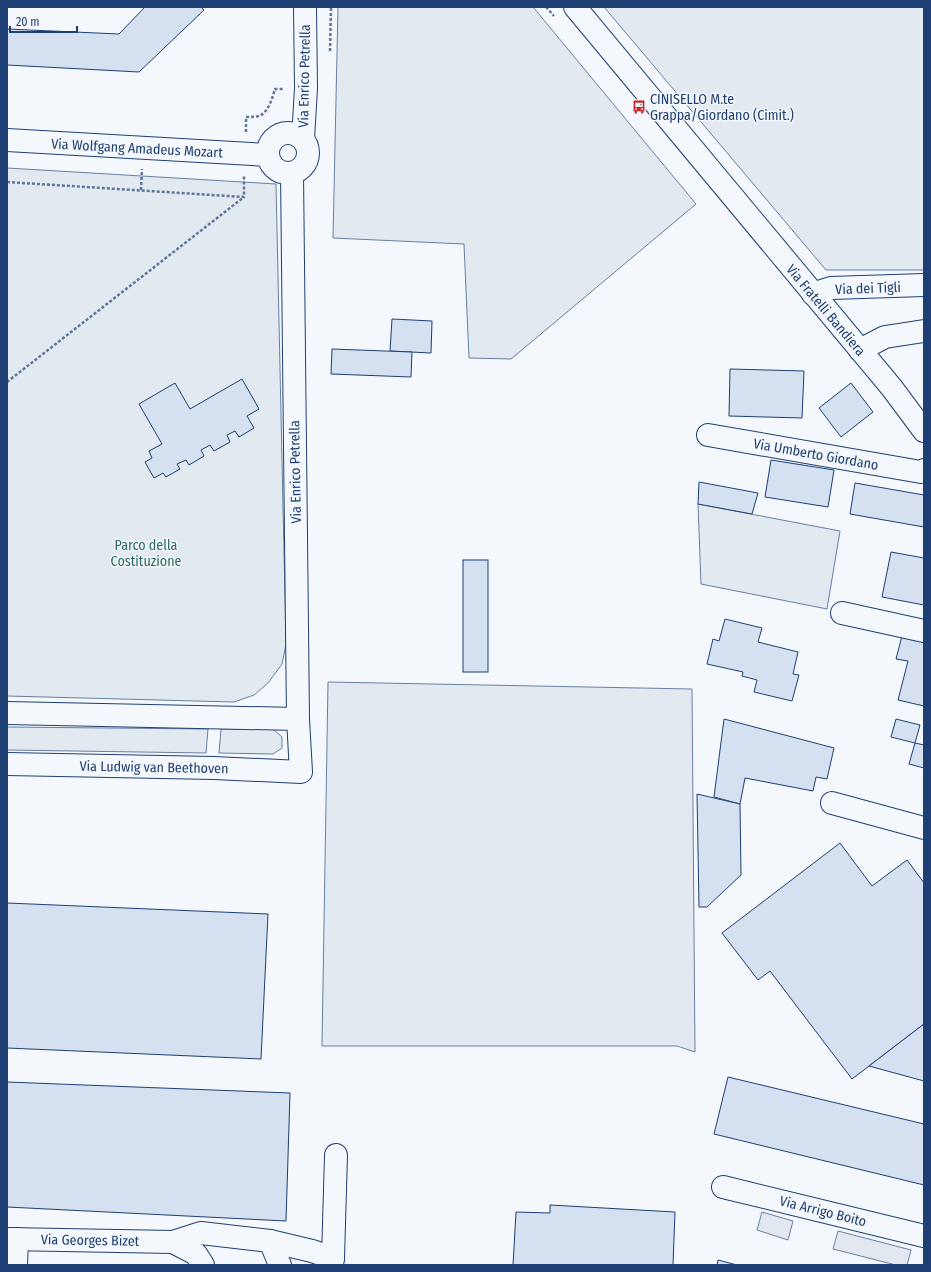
<svg xmlns="http://www.w3.org/2000/svg" width="931" height="1272" font-family="'Fira Sans Condensed',sans-serif">
  <style>
    .green { fill: #e3e9f0; stroke: #687fa3 }
    .parking { fill: #e3e8f0; stroke: #687fa3 }
    .building { fill: #d5e0f0; stroke: #1d3f73 }
    .lines { fill: none; stroke-linecap: round; stroke-linejoin: round }
    .minor-casing { stroke: #1d3f73; stroke-width: 24 }
    .path { stroke: #5e769c; stroke-width: 2.5; stroke-dasharray: 3 2; stroke-linecap: butt }
    .minor { stroke: #f4f7fb; stroke-width: 22 }
    .labels { text-anchor: middle; stroke-width: 3; stroke-linejoin: round; paint-order: stroke }
    .street-label { font-size: 14px; fill: #1d3f73; stroke: #f4f7fb }
    .poi-label { font-size: 14px; fill: #1d3f73; stroke: #f4f7fb; text-anchor: start }
    .park-label { font-size: 14px; fill: #2c6c60; stroke: #f4f7fb }
  </style>
  <rect width="100%" height="100%" fill="#f4f7fb"/>
  <g class="green">
    <path d="M 338,7 L 533,7 L 696,204 L 511,359 L 469,358 L 464,244 L 333,238 Z"/>
    <path d="M 604,7 L 924,7 L 924,270 L 826,270 Z"/>
    <path d="M 7,168 L 276,184 L 286,644 L 282,664 L 268,683 L 254,695 L 234,702 L 7,696 Z"/>
    <path d="M 698,504 L 840,531 L 827,609 L 701,584 Z"/>
    <path d="M 328,682 L 692,689 L 695,1052 L 677,1046 L 322,1046 Z"/>
    <path d="M 7,727 L 208,729 L 206,753 L 7,750 Z"/>
    <path d="M 221,729 L 273,729 L 282,737 L 282,748 L 273,754 L 219,753 Z"/>
  </g>
  <g class="parking">
    <path d="M 762,1212 L 793,1221 L 788,1240 L 757,1230 Z"/>
    <path d="M 838,1231 L 911,1250 L 907,1265 L 896,1265 L 833,1249 Z"/>
  </g>
  <g class="building">
    <path d="M 145,7 L 201,7 L 204,10 L 139,72 L 7,65 L 7,29 L 119,34 Z"/>
    <path d="M 392,319 L 432,321 L 431,353 L 390,351 Z"/>
    <path d="M 332,349 L 412,352 L 411,377 L 331,374 Z"/>
    <path d="M 730,369 L 804,371 L 802,418 L 729,416 Z"/>
    <path d="M 242,379 L 259,409 L 247,416 L 254,428 L 239,437 L 235,431 L 227,435 L 230,442 L 214,451 L 210,445 L 201,450 L 204,456 L 189,465 L 186,460 L 177,464 L 180,469 L 166,477 L 163,473 L 154,478 L 145,462 L 152,458 L 149,451 L 162,444 L 139,404 L 175,383 L 190,409 Z"/>
    <path d="M 851,383 L 873,412 L 841,437 L 819,408 Z"/>
    <path d="M 771,460 L 834,470 L 828,507 L 765,497 Z"/>
    <path d="M 699,482 L 758,493 L 752,514 L 698,504 Z"/>
    <path d="M 855,483 L 924,495 L 924,527 L 850,514 Z"/>
    <path d="M 891,552 L 924,558 L 924,605 L 882,597 Z"/>
    <rect x="463" y="560" width="25" height="112"/>
    <path d="M 725,619 L 762,628 L 758,642 L 798,652 L 793,674 L 799,675 L 792,701 L 754,692 L 757,680 L 742,676 L 743,672 L 707,664 L 713,639 L 719,641 Z"/>
    <path d="M 902,636 L 924,642 L 924,706 L 898,700 L 908,661 L 896,659 Z"/>
    <path d="M 724,719 L 834,748 L 827,779 L 816,777 L 813,791 L 745,778 L 740,804 L 714,797 Z"/>
    <path d="M 896,719 L 920,725 L 915,743 L 891,737 Z"/>
    <path d="M 915,743 L 924,745 L 924,768 L 909,764 Z"/>
    <path d="M 697,794 L 740,804 L 741,875 L 707,907 L 699,907 Z"/>
    <path d="M 840,843 L 872,886 L 907,860 L 924,883 L 924,1024 L 852,1079 L 770,971 L 758,980 L 722,933 Z"/>
    <path d="M 7,903 L 268,914 L 261,1059 L 7,1048 Z"/>
    <path d="M 924,1024 L 924,1081 L 869,1066 Z"/>
    <path d="M 728,1077 L 924,1124 L 924,1185 L 714,1134 Z"/>
    <path d="M 7,1082 L 290,1093 L 286,1221 L 7,1207 Z"/>
    <path d="M 550,1205 L 675,1212 L 673,1265 L 513,1265 L 516,1212 L 550,1213 Z"/>
    <path d="M 718,1260 L 737,1265 L 717,1265 Z"/>
  </g>
  <g class="lines">
    <g class="minor-casing">
      <g id="minor">
        <path d="M 575,7 L 892,388 L 924,431"/>
        <circle cx="288" cy="153" r="20"/>
        <path d="M 303,139 L 306,88 L 305,7"/>
        <path d="M 7,140 L 268,155"/>
        <path d="M 813,294 L 831,288 L 924,285"/>
        <path d="M 860,350 L 885,337 L 924,331"/>
        <path d="M 708,435 L 921,472 L 924,470"/>
        <path d="M 842,613 L 924,631"/>
        <path d="M 7,713 L 298,719"/>
        <path d="M 7,764 L 214,768 L 301,772 L 298,719 L 292,173"/>
        <path d="M 832,803 L 924,828"/>
        <path d="M 723,1187 L 924,1236"/>
        <path d="M 7,1239 L 173,1242 L 201,1233 L 270,1241 L 280,1265"/>
        <path d="M 270,1241 L 312,1251 L 333,1258 L 332,1265"/>
        <path d="M 173,1242 L 196,1254 L 203,1265"/>
        <path d="M 333,1258 L 336,1155"/>
        <path d="M 16,1265 L 17,1239"/>
      </g>
    </g>
    <g class="path">
      <path d="M 546,7 L 554,16"/>
      <path d="M 330,51 L 331,7"/>
      <path d="M 246,132 L 246,117 C 251,117 255,117 259,116 C 269,112 272,98 275,89 L 283,89"/>
      <path d="M 7,182 L 244,197 L 244,175"/>
      <path d="M 141,190 L 142,169"/>
      <path d="M 7,382 L 244,197"/>
    </g>
    <use href="#minor" class="minor"/>
  </g>
  <defs>
    <g id="bus-bare" transform="scale(1.08)"><path d="M-5-6H5V4H4V6H2V4H-2V6H-4V4H-5ZM-3.5-4V0h7V-4ZM-3.5 1.2v1.5H-2V1.2ZM2 1.2v1.5H3.5V1.2Z" fill="#c62828" stroke="#f4f7fb" stroke-width="2.5" paint-order="stroke"/></g>
  </defs>
  <g fill-rule="evenodd">
    <use href="#bus-bare" x="639" y="107"/>
  </g>
  <g class="labels">
    <g class="street-label">
      <text transform="translate(304 76) rotate(-89)" y="5">Via Enrico Petrella</text>
      <text transform="translate(137 148) rotate(3)" y="5">Via Wolfgang Amadeus Mozart</text>
      <text transform="translate(868 288) rotate(-2)" y="5">Via dei Tigli</text>
      <text transform="translate(826 310) rotate(50)" y="5">Via Fratelli Bandiera</text>
      <text transform="translate(816 454) rotate(10)" y="5">Via Umberto Giordano</text>
      <text transform="translate(295 472) rotate(-91)" y="5">Via Enrico Petrella</text>
      <text transform="translate(154 767) rotate(1)" y="5">Via Ludwig van Beethoven</text>
      <text transform="translate(823 1211) rotate(14)" y="5">Via Arrigo Boito</text>
      <text transform="translate(90 1240) rotate(1)" y="5">Via Georges Bizet</text>
    </g>
    <g class="poi-label">
      <text x="650" y="104">CINISELLO M.te<tspan x="650" dy="16">Grappa/Giordano (Cimit.)</tspan></text>
    </g>
    <g class="park-label">
      <text x="146" y="550">Parco della<tspan x="146" dy="16">Costituzione</tspan></text>
    </g>
  </g>
  <rect width="931" height="1272" fill="none" stroke="#1d3f73" stroke-width="16"/>
  <path d="M10 26v6h67v-6" fill="none" stroke="#1d3f73" stroke-width="2"/>
  <text x="16" y="26" font-size="12" fill="#1d3f73" stroke="#f4f7fb" stroke-width="3" paint-order="stroke">20 m</text>
</svg>
